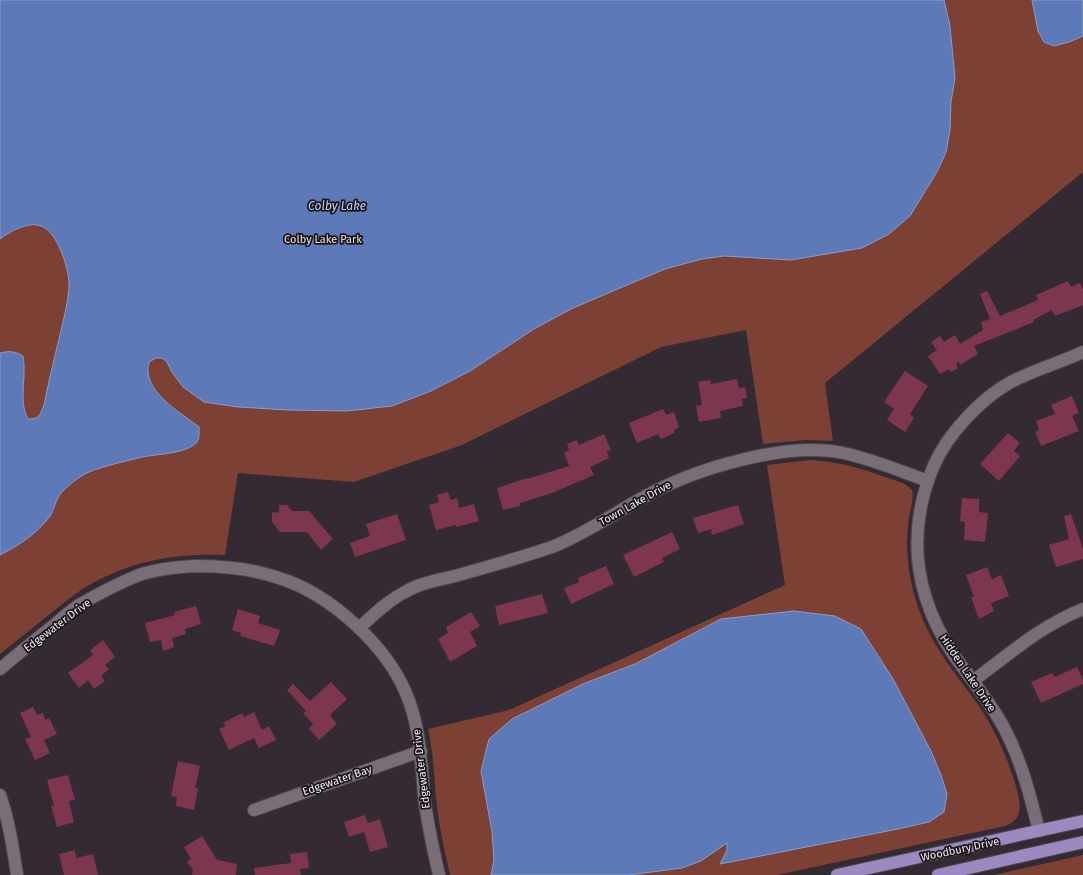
<svg xmlns="http://www.w3.org/2000/svg" width="1083" height="875" font-family="'Fira Sans',sans-serif">
  <style>
    .green { fill: #7c4034 }
    .water { fill: #5d79b7; stroke: #8b9cc9 }
    .building { fill: #7d364e }
    .lines { fill: none; stroke-linecap: round; stroke-linejoin: round }
    .minor-casing { stroke: #50474f; stroke-width: 14 }
    .major-casing { stroke: #50474f; stroke-width: 14 }
    .minor { stroke: #796d78; stroke-width: 12 }
    .major { stroke: #9c89bf; stroke-width: 12 }
    .labels { text-anchor: middle; stroke-width: 3.5; stroke-linejoin: round; paint-order: stroke }
    .park-label { font-size: 11px; fill: #f5ded9; stroke: #191419 }
    .street-label { font-size: 11px; fill: #f5eef4; stroke: #191419 }
    .water-label { font-size: 12px; font-style: italic; fill: #c2d3f6; stroke: #191419 }
  </style>
  <rect width="100%" height="100%" fill="#342a33"/>
  <g class="green">
    <path d="M 0,0 L 1083,0 L 1083,172 L 825,383 L 833,441 L 806,440 L 763,444 L 746,330 L 661,347 L 462,445 L 354,482 L 238,473 L 225,555 C 174,553 129,561 84,588 C 72,596 61,605 50,614 C 33,627 17,641 0,654 Z"/>
    <path d="M 810,460 C 847,462 871,472 905,484 L 912,490 C 915,498 908,516 908,526 C 904,566 914,607 934,642 C 948,666 966,687 981,709 C 996,732 1007,757 1015,783 C 1020,801 1026,818 1005,826 L 777,875 L 450,875 C 445,853 440,831 437,808 C 434,782 434,755 428,729 L 509,710 L 785,585 L 767,465 Z"/>
    <path d="M 1083,855 L 1083,875 L 994,875 Z"/>
  </g>
  <g class="water">
    <path d="M 0,0 L 944,0 L 950,26 L 955,78 L 951,102 L 950,130 L 946,152 L 938,170 L 910,216 L 889,234 L 862,248 L 791,260 L 724,256 L 702,259 L 665,269 L 573,308 L 534,329 L 470,371 L 431,391 L 392,406 L 347,411 L 288,410 L 238,407 L 204,402 L 183,387 L 172,372 L 167,362 L 162,358 L 156,358 L 149,362 C 141,391 180,412 199,427 C 199,432 200,437 197,442 C 187,454 156,454 142,457 C 127,461 103,466 89,472 C 81,475 63,489 59,496 C 55,502 54,510 50,516 C 38,533 18,546 0,555 L 0,353 C 9,351 15,351 23,356 C 27,376 18,401 28,419 C 40,419 40,415 44,405 C 49,380 55,355 61,331 C 64,317 68,302 69,288 C 70,271 59,237 45,228 C 31,219 11,231 0,239 Z"/>
    <path d="M 1032,0 L 1083,0 L 1083,36 L 1069,42 L 1054,46 L 1044,42 L 1038,31 Z"/>
    <path d="M 794,611 L 835,616 L 861,629 L 893,679 L 931,751 L 941,775 L 947,794 L 944,812 L 929,822 L 898,829 L 720,864 L 727,850 L 727,843 L 701,861 L 682,868 L 629,875 L 491,875 L 494,860 L 492,832 L 481,771 L 489,739 L 512,719 L 585,683 L 635,664 L 721,619 Z"/>
  </g>
  <g class="building">
    <path d="M 1068,281 L 1071,287 L 1080,283 L 1083,290 L 1083,305 L 1055,316 L 1052,310 L 1033,320 L 1034,322 L 974,346 L 978,354 L 960,365 L 959,362 L 956,364 L 958,368 L 951,372 L 949,369 L 940,374 L 928,356 L 937,350 L 931,342 L 940,336 L 944,342 L 955,335 L 960,344 L 983,330 L 981,322 L 990,319 L 980,294 L 987,291 L 1000,316 L 1038,300 L 1036,295 Z"/>
    <path d="M 905,371 L 928,386 L 910,414 L 914,418 L 905,432 L 887,420 L 894,409 L 884,402 Z"/>
    <path d="M 737,379 L 739,388 L 745,387 L 747,398 L 742,399 L 743,406 L 720,411 L 721,418 L 699,422 L 696,406 L 702,405 L 698,382 L 710,380 L 711,384 Z"/>
    <path d="M 1072,396 L 1079,413 L 1072,416 L 1079,431 L 1041,446 L 1035,432 L 1039,430 L 1036,421 L 1055,414 L 1051,405 Z"/>
    <path d="M 663,409 L 666,415 L 674,412 L 679,427 L 674,430 L 674,433 L 661,439 L 658,434 L 637,443 L 629,423 Z"/>
    <path d="M 1008,433 L 1020,443 L 1014,451 L 1020,456 L 999,481 L 980,464 Z"/>
    <path d="M 604,434 L 611,450 L 607,451 L 609,458 L 590,467 L 594,475 L 552,493 L 520,503 L 520,506 L 503,510 L 497,488 L 527,478 L 527,479 L 569,466 L 564,453 L 569,450 L 567,444 L 577,440 L 579,445 Z"/>
    <path d="M 448,492 L 451,500 L 457,498 L 459,508 L 474,504 L 479,521 L 456,527 L 456,525 L 436,530 L 429,505 L 439,502 L 437,495 Z"/>
    <path d="M 962,498 L 979,499 L 979,512 L 988,513 L 985,542 L 964,540 L 965,522 L 960,521 Z"/>
    <path d="M 279,505 L 287,505 L 292,511 L 309,511 L 333,539 L 321,550 L 307,532 L 280,532 L 272,522 L 272,512 L 279,513 Z"/>
    <path d="M 738,505 L 744,524 L 712,535 L 711,529 L 698,533 L 693,518 Z"/>
    <path d="M 397,514 L 406,540 L 355,557 L 350,543 L 370,536 L 366,524 Z"/>
    <path d="M 1071,514 L 1083,549 L 1083,559 L 1056,567 L 1049,545 L 1069,539 L 1064,516 Z"/>
    <path d="M 672,532 L 680,549 L 662,558 L 664,562 L 634,577 L 623,555 Z"/>
    <path d="M 606,566 L 614,584 L 571,604 L 564,588 L 579,582 L 578,578 Z"/>
    <path d="M 987,567 L 992,579 L 1001,575 L 1009,596 L 991,603 L 994,611 L 979,619 L 971,597 L 974,597 L 966,575 Z"/>
    <path d="M 542,594 L 548,613 L 499,625 L 495,606 Z"/>
    <path d="M 196,606 L 201,624 L 185,629 L 186,634 L 172,638 L 174,647 L 163,651 L 161,640 L 150,642 L 145,623 L 175,615 L 174,612 Z"/>
    <path d="M 238,609 L 260,616 L 258,623 L 280,630 L 274,646 L 240,636 L 241,633 L 232,630 Z"/>
    <path d="M 471,612 L 480,626 L 470,632 L 477,646 L 450,662 L 438,639 L 448,633 L 446,627 Z"/>
    <path d="M 103,640 L 115,657 L 105,665 L 109,669 L 101,676 L 105,681 L 94,689 L 88,680 L 79,688 L 68,673 L 93,655 L 90,650 Z"/>
    <path d="M 1077,667 L 1083,680 L 1083,684 L 1041,703 L 1031,682 L 1052,673 L 1055,677 Z"/>
    <path d="M 331,682 L 347,699 L 330,715 L 337,724 L 319,740 L 309,729 L 313,724 L 303,713 L 306,711 L 287,690 L 293,684 L 310,701 Z"/>
    <path d="M 33,707 L 37,715 L 43,713 L 45,720 L 49,718 L 57,734 L 44,740 L 50,753 L 35,760 L 25,739 L 31,737 L 20,713 Z"/>
    <path d="M 254,712 L 262,730 L 269,726 L 276,740 L 259,748 L 254,738 L 229,750 L 219,729 L 226,726 L 223,723 L 242,713 L 244,717 Z"/>
    <path d="M 178,761 L 200,766 L 195,788 L 198,788 L 194,810 L 176,806 L 177,797 L 171,796 Z"/>
    <path d="M 68,775 L 75,800 L 69,801 L 74,822 L 57,827 L 51,806 L 54,806 L 47,780 Z"/>
    <path d="M 365,815 L 368,823 L 380,819 L 388,847 L 370,852 L 364,832 L 349,837 L 344,822 Z"/>
    <path d="M 202,836 L 217,860 L 237,864 L 236,875 L 192,875 L 193,870 L 187,862 L 191,859 L 184,847 Z"/>
    <path d="M 75,850 L 76,858 L 93,854 L 98,875 L 64,875 L 59,854 Z"/>
    <path d="M 307,852 L 309,868 L 300,869 L 301,875 L 255,875 L 254,868 L 291,863 L 290,854 Z"/>
  </g>
  <g class="lines">
    <g class="minor-casing">
      <g id="minor">
        <path d="M 359,628 C 374,615 387,601 405,592 C 420,583 438,580 455,576 C 487,567 520,558 552,547 C 585,534 613,514 644,497 C 694,469 786,441 843,453 C 872,459 900,471 928,481"/>
        <path d="M 0,669 C 18,654 35,640 53,626 C 61,619 70,611 79,605 C 98,594 119,583 139,575 C 157,569 177,567 196,566 C 223,566 253,569 279,578 C 330,594 385,644 406,693 C 420,726 421,761 424,795 C 427,823 433,848 439,875"/>
        <path d="M 973,681 C 1008,655 1042,625 1083,609"/>
        <path d="M 0,795 C 9,821 13,848 17,875"/>
        <path d="M 254,810 L 421,751"/>
        <path d="M 1039,831 C 1030,795 1021,759 1003,726 C 989,700 970,678 953,654 C 914,595 906,531 934,465 C 948,434 980,399 1011,382 C 1034,370 1059,363 1083,352"/>
      </g>
    </g>
    <g class="major-casing">
      <g id="major">
        <path d="M 837,875 L 1083,821"/>
        <path d="M 938,875 L 1083,842"/>
      </g>
    </g>
    <use href="#minor" class="minor"/>
    <use href="#major" class="major"/>
  </g>
  <g class="labels">
    <g class="park-label">
      <text x="323" y="243">Colby Lake Park</text>
    </g>
    <g class="street-label">
      <text transform="translate(635 503) rotate(-29)" y="4">Town Lake Drive</text>
      <text transform="translate(57 625) rotate(-37)" y="4">Edgewater Drive</text>
      <text transform="translate(968 673) rotate(56)" y="4">Hidden Lake Drive</text>
      <text transform="translate(421 769) rotate(-97)" y="4">Edgewater Drive</text>
      <text transform="translate(337 780) rotate(-19)" y="4">Edgewater Bay</text>
      <text transform="translate(960 849) rotate(-12)" y="4">Woodbury Drive</text>
    </g>
    <g class="water-label">
      <text x="337" y="210">Colby Lake</text>
    </g>
  </g>
</svg>
